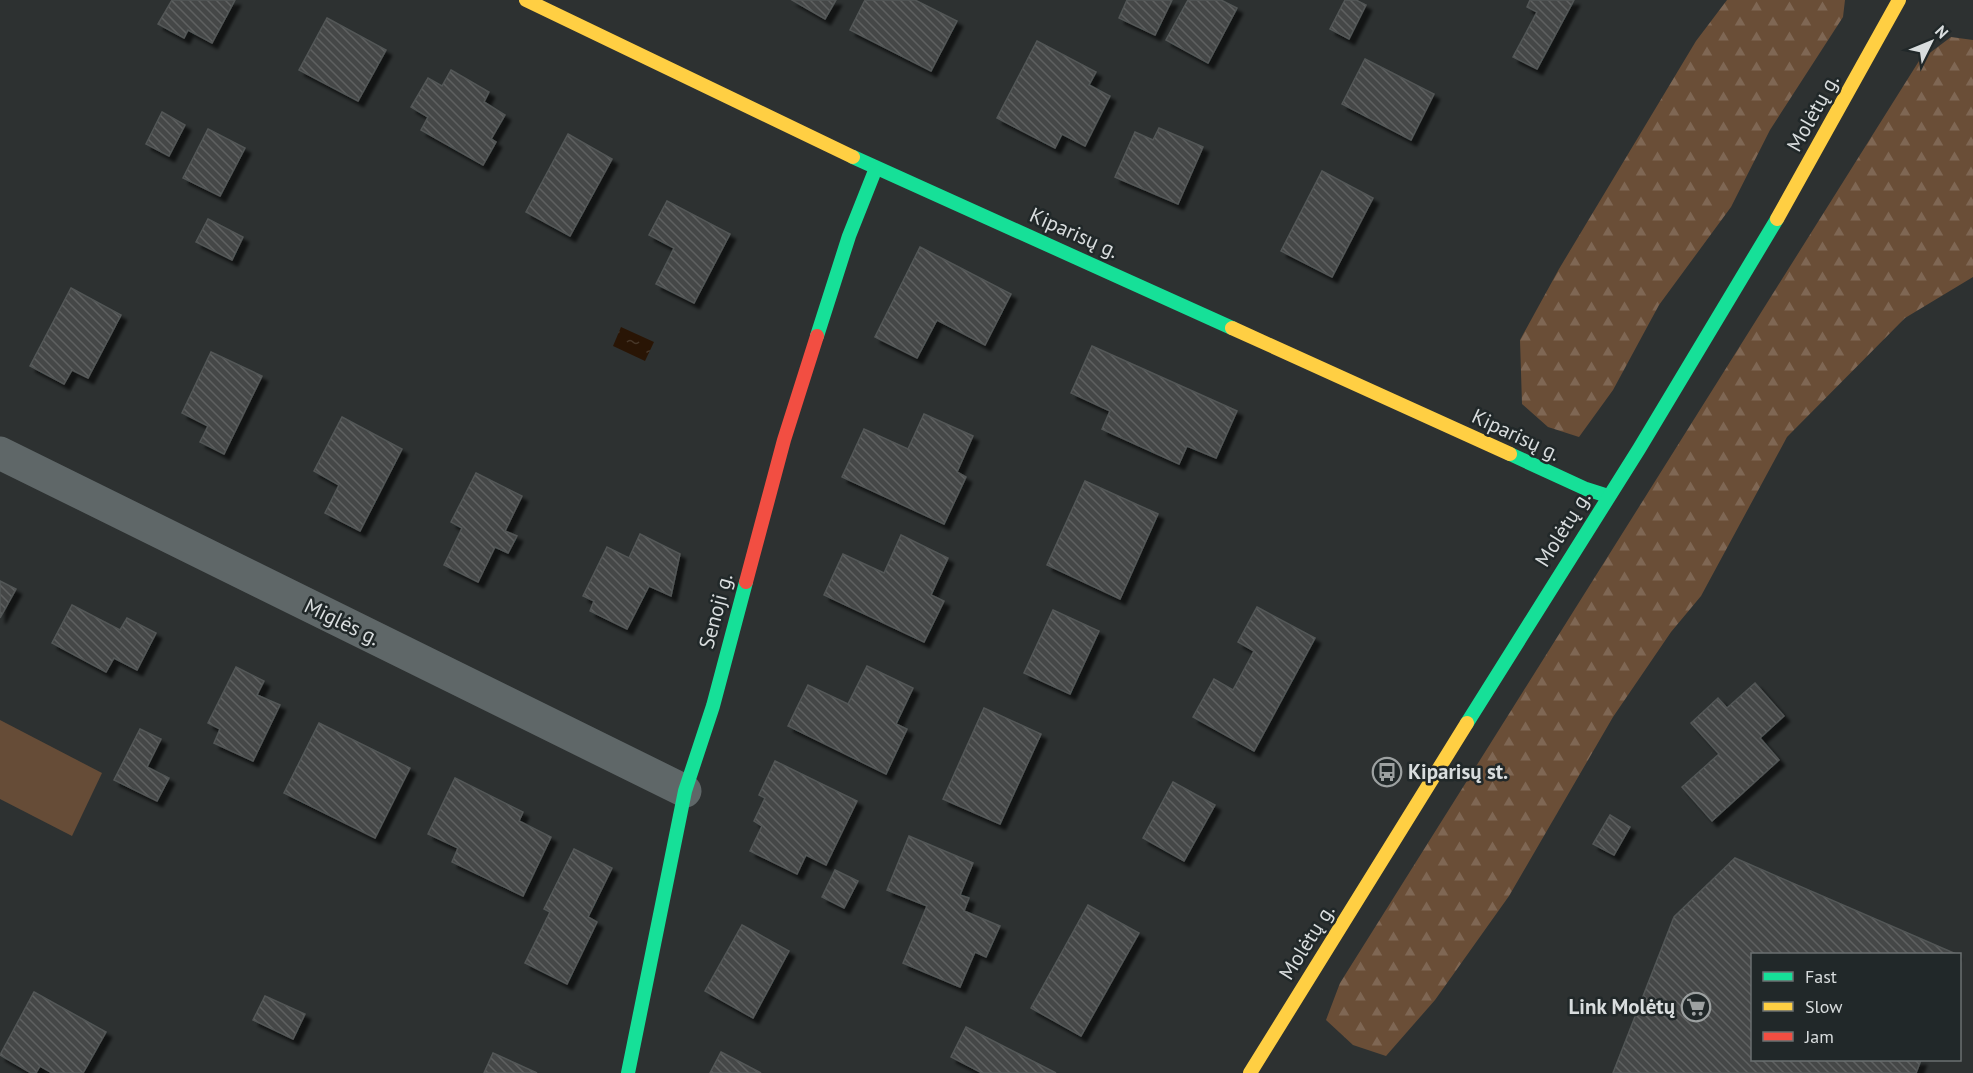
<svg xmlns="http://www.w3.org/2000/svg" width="1973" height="1073" font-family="'PT Sans',sans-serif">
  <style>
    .forest { fill: url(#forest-firs) }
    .pitch { fill: #664c37 }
    .water { fill: url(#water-ripples) }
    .building { fill: url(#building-back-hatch); stroke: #535757; stroke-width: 1.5; filter: url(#shadow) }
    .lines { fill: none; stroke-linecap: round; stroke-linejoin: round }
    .street { stroke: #5f6768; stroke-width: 33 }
    .fast { stroke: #16e098; stroke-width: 14 }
    .slow { stroke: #ffcf43; stroke-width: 14 }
    .jam { stroke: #f24e42; stroke-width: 14 }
    .labels { text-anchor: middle; stroke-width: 5; stroke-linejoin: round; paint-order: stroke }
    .street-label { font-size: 21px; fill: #d9ddde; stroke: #212829 }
    .poi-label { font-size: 21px; font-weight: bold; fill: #d9ddde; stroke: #212829; text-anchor: start }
  </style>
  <defs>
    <pattern id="forest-firs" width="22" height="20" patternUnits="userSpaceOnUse" patternTransform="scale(1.5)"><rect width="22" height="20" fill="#6a4e37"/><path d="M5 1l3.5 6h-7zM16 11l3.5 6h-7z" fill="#7f6754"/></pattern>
    <pattern id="water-ripples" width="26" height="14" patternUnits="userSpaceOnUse" patternTransform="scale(1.5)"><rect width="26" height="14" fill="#291505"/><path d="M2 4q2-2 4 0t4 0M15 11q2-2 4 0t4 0" fill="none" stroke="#473729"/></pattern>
    <pattern id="building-back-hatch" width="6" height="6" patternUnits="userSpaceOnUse" patternTransform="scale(1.5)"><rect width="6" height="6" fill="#444747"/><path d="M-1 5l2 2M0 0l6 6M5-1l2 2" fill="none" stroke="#5e6161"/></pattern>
    <filter id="shadow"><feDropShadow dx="5.5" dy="5.5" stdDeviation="1.5" flood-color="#0009"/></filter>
  </defs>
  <rect width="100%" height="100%" fill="#2d3131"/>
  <g class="forest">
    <path d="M 1727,0 L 1845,0 L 1843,17 L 1770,130 L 1731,207 L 1659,305 L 1613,390 L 1579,437 L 1548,427 L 1522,404 L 1520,340 L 1559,269 L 1696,41 Z"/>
    <path d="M 1951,37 L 1973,40 L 1973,277 L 1905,318 L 1787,437 L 1701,596 L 1671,632 L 1613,717 L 1509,896 L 1435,1000 L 1386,1056 L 1353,1045 L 1326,1020 L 1340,983 L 1919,61 Z"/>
  </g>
  <path class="pitch" d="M 0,720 L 102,773 L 72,836 L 0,799 Z"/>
  <path class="water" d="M 621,327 L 654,342 L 645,361 L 613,346 Z"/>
  <g class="building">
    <path d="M 172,0 L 235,0 L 212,43 L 188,30 L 184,38 L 158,24 Z"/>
    <path d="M 792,0 L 836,0 L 825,19 Z"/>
    <path d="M 865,0 L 915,0 L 957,21 L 931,71 L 850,30 Z"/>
    <path d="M 1127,0 L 1172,0 L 1155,35 L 1119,18 Z"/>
    <path d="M 1188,0 L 1221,0 L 1237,8 L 1208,63 L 1166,40 Z"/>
    <path d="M 1345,0 L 1356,0 L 1366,5 L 1349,39 L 1330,29 Z"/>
    <path d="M 1530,0 L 1574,0 L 1537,69 L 1513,57 L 1537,12 L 1527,7 Z"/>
    <path d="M 327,18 L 386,50 L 358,101 L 299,70 Z"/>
    <path d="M 1037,41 L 1096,72 L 1089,85 L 1110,96 L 1085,146 L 1062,134 L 1055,148 L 997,118 Z"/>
    <path d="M 1365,59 L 1434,94 L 1411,140 L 1342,104 Z"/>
    <path d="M 451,70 L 489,92 L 484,102 L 505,115 L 491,139 L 496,142 L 483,165 L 421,130 L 428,117 L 411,107 L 428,78 L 442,86 Z"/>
    <path d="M 162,112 L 185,125 L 169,156 L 146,144 Z"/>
    <path d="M 1159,128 L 1203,147 L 1178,204 L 1115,177 L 1135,132 L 1153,140 Z"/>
    <path d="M 208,129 L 245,148 L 220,196 L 183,178 Z"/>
    <path d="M 568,134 L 612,159 L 570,236 L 526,212 Z"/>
    <path d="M 1322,171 L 1373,198 L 1332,277 L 1281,251 Z"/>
    <path d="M 667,201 L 730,234 L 694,303 L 656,284 L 674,248 L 649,235 Z"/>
    <path d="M 208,219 L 243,237 L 232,260 L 196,242 Z"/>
    <path d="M 920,247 L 1011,294 L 985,345 L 937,320 L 917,358 L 875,337 Z"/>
    <path d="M 71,288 L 121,315 L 88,378 L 72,370 L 64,384 L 30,366 Z"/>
    <path d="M 1092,346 L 1237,411 L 1216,458 L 1187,446 L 1179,464 L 1102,429 L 1110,411 L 1071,393 Z"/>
    <path d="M 211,352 L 262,376 L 224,454 L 200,442 L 208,426 L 182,413 Z"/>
    <path d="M 924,414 L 973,436 L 957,472 L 966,477 L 944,524 L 842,477 L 864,429 L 908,449 Z"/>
    <path d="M 342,417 L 402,449 L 360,531 L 325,513 L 339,485 L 314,471 Z"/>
    <path d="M 476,473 L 522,496 L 505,531 L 517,536 L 508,553 L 495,547 L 478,582 L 444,565 L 462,528 L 451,522 Z"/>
    <path d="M 1085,481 L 1158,514 L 1120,599 L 1047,565 Z"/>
    <path d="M 640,534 L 680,554 L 671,596 L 649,586 L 627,629 L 590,611 L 594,601 L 583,596 L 607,547 L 629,558 Z"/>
    <path d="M 901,535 L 948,558 L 931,595 L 944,601 L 924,642 L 824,595 L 843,554 L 884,573 Z"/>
    <path d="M 0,581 L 16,589 L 0,618 Z"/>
    <path d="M 72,605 L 120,630 L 127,618 L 156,633 L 137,670 L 114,658 L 106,672 L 52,643 Z"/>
    <path d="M 1257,607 L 1315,638 L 1254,751 L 1193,717 L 1214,679 L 1233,690 L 1254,651 L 1238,642 Z"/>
    <path d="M 1053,610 L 1099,631 L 1070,694 L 1024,673 Z"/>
    <path d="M 867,666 L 913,688 L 896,724 L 907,729 L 886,774 L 788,726 L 808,685 L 848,704 Z"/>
    <path d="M 236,667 L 264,681 L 257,695 L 280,705 L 253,761 L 214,743 L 220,729 L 208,723 Z"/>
    <path d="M 1755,683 L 1784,716 L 1760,738 L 1779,760 L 1712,821 L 1682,787 L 1719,754 L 1691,723 L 1718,698 L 1727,708 Z"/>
    <path d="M 984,708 L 1041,734 L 1000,824 L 943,799 Z"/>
    <path d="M 319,723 L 410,768 L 375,838 L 284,793 Z"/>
    <path d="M 140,729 L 161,739 L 147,767 L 169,778 L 157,801 L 114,780 Z"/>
    <path d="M 775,761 L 857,801 L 826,865 L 806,855 L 797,874 L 750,851 L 762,826 L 754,821 L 765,798 L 759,795 Z"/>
    <path d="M 455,778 L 523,812 L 519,821 L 551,837 L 523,896 L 452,862 L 458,848 L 428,834 Z"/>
    <path d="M 1173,782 L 1215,805 L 1184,861 L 1143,838 Z"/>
    <path d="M 1610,815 L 1630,827 L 1614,855 L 1593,844 Z"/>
    <path d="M 909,836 L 973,863 L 960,895 L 969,898 L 964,911 L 1000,926 L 986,957 L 975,952 L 960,987 L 903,963 L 927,906 L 887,890 Z"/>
    <path d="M 574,849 L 612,868 L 588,917 L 597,922 L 567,984 L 525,963 L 550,912 L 544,909 Z"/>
    <path d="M 1735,858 L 1956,954 L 1752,954 L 1752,1060 L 1921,1060 L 1916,1073 L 1613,1073 L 1674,917 Z"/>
    <path d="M 835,870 L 858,881 L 844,908 L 822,897 Z"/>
    <path d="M 1088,905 L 1139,933 L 1081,1036 L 1031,1008 Z"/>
    <path d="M 742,925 L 789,951 L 753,1018 L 705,991 Z"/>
    <path d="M 34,992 L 106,1032 L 83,1073 L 52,1073 L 40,1066 L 36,1073 L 31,1073 L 0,1055 Z"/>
    <path d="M 265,996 L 305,1014 L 293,1039 L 253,1020 Z"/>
    <path d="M 966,1027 L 1056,1073 L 982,1073 L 951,1057 Z"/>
    <path d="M 721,1052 L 761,1073 L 710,1073 Z"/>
    <path d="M 493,1053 L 537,1073 L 484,1073 Z"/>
  </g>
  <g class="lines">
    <path class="street" d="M 0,453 L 685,791"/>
    <g class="fast">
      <path d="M 853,157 L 1232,328"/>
      <path d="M 817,336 L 849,236 L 876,168"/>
      <path d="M 1510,454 L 1586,489 L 1608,496"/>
      <path d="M 1467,723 L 1639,449 L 1777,219"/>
      <path d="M 628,1073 L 685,791 L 713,706 L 746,582"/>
    </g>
    <g class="slow">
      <path d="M 526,0 L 853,157"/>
      <path d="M 1777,219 L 1899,0"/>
      <path d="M 1232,328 L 1510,454"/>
      <path d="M 1250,1073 L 1467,723"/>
    </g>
    <path class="jam" d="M 746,582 L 784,440 L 817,336"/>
  </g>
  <defs>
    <g id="bus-ring" transform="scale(1.5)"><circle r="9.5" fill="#212829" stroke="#9da1a1" stroke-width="1.5"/><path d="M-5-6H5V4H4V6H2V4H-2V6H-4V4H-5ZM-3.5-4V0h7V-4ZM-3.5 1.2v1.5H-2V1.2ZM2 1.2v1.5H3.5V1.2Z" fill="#9da1a1"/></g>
    <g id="supermarket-ring" transform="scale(1.5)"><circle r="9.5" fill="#212829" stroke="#9da1a1" stroke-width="1.5"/><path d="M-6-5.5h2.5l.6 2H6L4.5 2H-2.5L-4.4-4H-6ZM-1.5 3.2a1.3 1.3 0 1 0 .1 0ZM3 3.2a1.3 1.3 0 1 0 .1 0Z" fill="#9da1a1"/></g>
  </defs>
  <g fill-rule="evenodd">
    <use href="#bus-ring" x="1387" y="772"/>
    <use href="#supermarket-ring" x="1696" y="1007"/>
  </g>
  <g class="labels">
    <g class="street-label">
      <text transform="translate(1813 113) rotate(-61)" y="7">Molėtų g.</text>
      <text transform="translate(1074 233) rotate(24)" y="7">Kiparisų g.</text>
      <text transform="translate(1516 435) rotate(25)" y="7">Kiparisų g.</text>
      <text transform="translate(1563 529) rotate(-58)" y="7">Molėtų g.</text>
      <text transform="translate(716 611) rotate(-75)" y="7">Senoji g.</text>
      <text transform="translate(342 622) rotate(26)" y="7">Miglės g.</text>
      <text transform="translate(1307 942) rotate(-58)" y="7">Molėtų g.</text>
    </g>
    <g class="poi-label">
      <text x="1408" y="779">Kiparisų st.</text>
      <text x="1675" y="1014" text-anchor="end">Link Molėtų</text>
    </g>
  </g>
  <rect x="1751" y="953" width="210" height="108" fill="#212829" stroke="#6b7071" stroke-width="1.5"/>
  <rect x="1763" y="972" width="30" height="9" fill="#16e098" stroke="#6b7071" stroke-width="1.5"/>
  <text x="1805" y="983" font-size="18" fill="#d9ddde">Fast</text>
  <rect x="1763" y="1002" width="30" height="9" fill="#ffcf43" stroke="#6b7071" stroke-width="1.5"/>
  <text x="1805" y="1013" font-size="18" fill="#d9ddde">Slow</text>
  <rect x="1763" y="1032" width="30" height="9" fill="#f24e42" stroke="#6b7071" stroke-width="1.5"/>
  <text x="1805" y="1043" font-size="18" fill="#d9ddde">Jam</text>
  <g transform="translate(1931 42) rotate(47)" stroke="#212829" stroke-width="4.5" paint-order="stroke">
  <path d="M0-4.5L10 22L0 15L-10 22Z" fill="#d9ddde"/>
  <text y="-9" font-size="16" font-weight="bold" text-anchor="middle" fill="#d9ddde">N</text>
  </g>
</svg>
